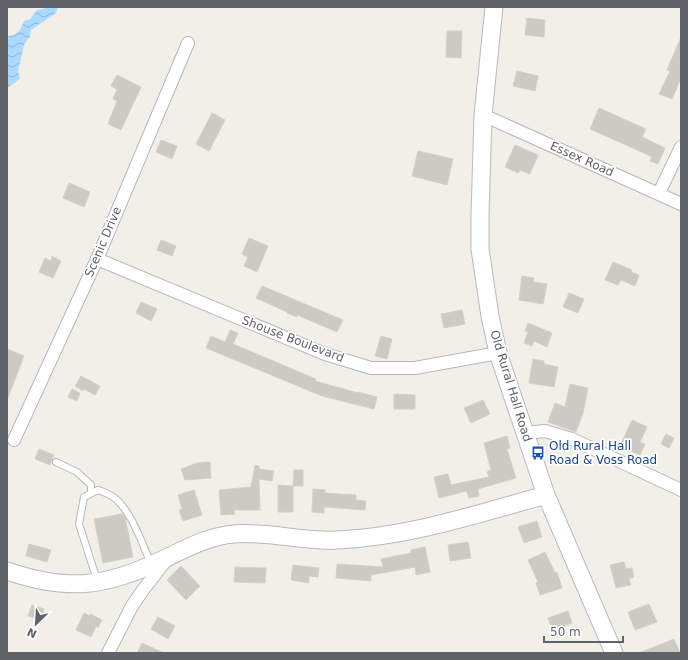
<svg xmlns="http://www.w3.org/2000/svg" width="688" height="660" font-family="'DejaVu Sans',sans-serif">
  <style>
    .water { fill: url(#water-waves) }
    .building { fill: #cccac5; stroke: #d6d1c6 }
    .lines { fill: none; stroke-linecap: round; stroke-linejoin: round }
    .lane-casing { stroke: #b5b8bc; stroke-width: 8 }
    .street-casing { stroke: #b5b8bc; stroke-width: 14 }
    .secondary-casing { stroke: #b6babf; stroke-width: 19 }
    .lane { stroke: #fff; stroke-width: 6 }
    .street { stroke: #fff; stroke-width: 12 }
    .secondary { stroke: #fff; stroke-width: 17 }
    .labels { text-anchor: middle; stroke-width: 3.5; stroke-linejoin: round; paint-order: stroke }
    .street-label { font-size: 12px; fill: #5f6368; stroke: #fff }
    .transit-label { font-size: 12px; fill: #164399; stroke: #fff; text-anchor: start }
  </style>
  <defs>
    <pattern id="water-waves" width="16" height="10" patternUnits="userSpaceOnUse"><rect width="16" height="10" fill="#aadaff"/><path d="M0 5q4-4 8 0t8 0" fill="none" stroke="#8eb4d2"/></pattern>
  </defs>
  <rect width="100%" height="100%" fill="#f1efe8"/>
  <path class="water" d="M 45,7 L 57,7 L 58,8 L 56,13 L 31,30 L 30,36 L 24,45 L 18,71 L 20,79 L 7,88 L 7,36 C 18,35 20,31 24,21 L 30,19 L 37,10 L 44,9 Z"/>
  <g class="building">
    <path d="M 527,18 L 545,20 L 544,37 L 525,35 Z"/>
    <path d="M 447,31 L 462,31 L 461,58 L 446,57 Z"/>
    <path d="M 681,37 L 681,78 L 672,99 L 659,94 L 670,71 L 667,70 Z"/>
    <path d="M 517,71 L 538,76 L 535,91 L 513,86 Z"/>
    <path d="M 117,75 L 141,87 L 121,130 L 108,124 L 117,101 L 113,99 L 117,89 L 111,86 Z"/>
    <path d="M 599,108 L 646,129 L 642,137 L 665,148 L 658,164 L 650,161 L 652,157 L 644,153 L 590,129 Z"/>
    <path d="M 212,113 L 225,120 L 209,151 L 196,144 Z"/>
    <path d="M 161,140 L 177,146 L 172,159 L 156,152 Z"/>
    <path d="M 515,145 L 538,155 L 530,174 L 520,170 L 518,173 L 505,167 Z"/>
    <path d="M 418,151 L 453,159 L 447,185 L 412,176 Z"/>
    <path d="M 69,183 L 90,192 L 84,207 L 63,198 Z"/>
    <path d="M 249,238 L 268,246 L 257,272 L 244,266 L 248,257 L 242,254 Z"/>
    <path d="M 161,240 L 176,246 L 172,256 L 157,250 Z"/>
    <path d="M 52,256 L 61,261 L 53,278 L 39,272 L 45,258 L 51,261 Z"/>
    <path d="M 613,262 L 632,270 L 631,272 L 639,275 L 635,286 L 621,280 L 618,285 L 605,280 Z"/>
    <path d="M 522,276 L 534,278 L 533,282 L 547,284 L 543,304 L 519,300 Z"/>
    <path d="M 262,286 L 343,320 L 337,332 L 297,315 L 297,317 L 287,313 L 287,312 L 256,298 Z"/>
    <path d="M 569,293 L 584,299 L 578,313 L 563,307 Z"/>
    <path d="M 141,302 L 157,309 L 151,321 L 136,313 Z"/>
    <path d="M 462,310 L 465,324 L 444,328 L 441,314 Z"/>
    <path d="M 528,323 L 552,333 L 547,347 L 534,341 L 532,346 L 524,343 L 528,332 L 525,331 Z"/>
    <path d="M 230,330 L 238,333 L 233,344 L 316,379 L 315,381 L 358,393 L 358,392 L 377,397 L 374,409 L 322,396 L 206,348 L 211,336 L 225,342 Z"/>
    <path d="M 381,336 L 392,339 L 387,359 L 375,356 Z"/>
    <path d="M 7,349 L 24,356 L 7,400 Z"/>
    <path d="M 533,359 L 544,361 L 544,364 L 558,367 L 554,387 L 529,383 Z"/>
    <path d="M 81,376 L 100,386 L 95,395 L 84,389 L 83,391 L 75,386 Z"/>
    <path d="M 570,384 L 588,388 L 583,413 L 576,432 L 548,422 L 555,403 L 565,407 Z"/>
    <path d="M 72,389 L 80,393 L 77,401 L 68,397 Z"/>
    <path d="M 394,394 L 415,395 L 415,409 L 394,409 Z"/>
    <path d="M 483,400 L 490,414 L 471,423 L 464,408 Z"/>
    <path d="M 632,420 L 647,427 L 640,442 L 645,444 L 640,455 L 620,446 Z"/>
    <path d="M 666,434 L 674,438 L 669,448 L 661,444 Z"/>
    <path d="M 507,436 L 510,448 L 507,449 L 516,478 L 478,489 L 479,496 L 469,498 L 467,491 L 439,498 L 434,477 L 448,474 L 451,485 L 489,477 L 487,472 L 491,470 L 484,443 Z"/>
    <path d="M 39,449 L 54,455 L 50,465 L 35,459 Z"/>
    <path d="M 210,462 L 211,478 L 185,480 L 181,469 L 197,463 Z"/>
    <path d="M 255,465 L 259,466 L 259,469 L 274,471 L 272,481 L 259,479 L 260,510 L 234,510 L 235,514 L 221,515 L 219,490 L 251,487 Z"/>
    <path d="M 294,470 L 303,470 L 303,486 L 293,486 Z"/>
    <path d="M 278,485 L 293,486 L 293,512 L 278,512 Z"/>
    <path d="M 313,489 L 325,490 L 325,493 L 356,495 L 356,500 L 366,501 L 365,510 L 324,507 L 324,513 L 312,512 Z"/>
    <path d="M 194,490 L 202,515 L 183,521 L 179,510 L 182,509 L 178,495 Z"/>
    <path d="M 122,514 L 125,517 L 133,557 L 103,563 L 94,519 Z"/>
    <path d="M 537,521 L 542,537 L 524,543 L 518,527 Z"/>
    <path d="M 468,542 L 471,558 L 450,561 L 448,545 Z"/>
    <path d="M 29,544 L 51,550 L 47,562 L 26,556 Z"/>
    <path d="M 425,547 L 430,572 L 416,575 L 415,567 L 371,575 L 371,581 L 336,578 L 337,564 L 383,567 L 381,559 L 411,553 L 411,550 Z"/>
    <path d="M 545,552 L 555,573 L 557,572 L 562,588 L 540,595 L 536,583 L 538,582 L 528,560 Z"/>
    <path d="M 624,562 L 626,569 L 632,568 L 634,577 L 629,579 L 631,585 L 616,588 L 610,565 Z"/>
    <path d="M 293,565 L 319,568 L 318,577 L 309,576 L 309,583 L 291,580 Z"/>
    <path d="M 181,566 L 200,586 L 186,600 L 167,580 Z"/>
    <path d="M 235,567 L 266,568 L 265,583 L 234,582 Z"/>
    <path d="M 649,604 L 657,622 L 635,630 L 628,612 Z"/>
    <path d="M 32,605 L 44,609 L 40,620 L 28,616 Z"/>
    <path d="M 568,611 L 572,623 L 553,631 L 548,618 Z"/>
    <path d="M 84,613 L 90,616 L 90,614 L 102,620 L 98,628 L 96,626 L 91,637 L 76,630 Z"/>
    <path d="M 158,617 L 175,626 L 168,639 L 151,629 Z"/>
    <path d="M 674,639 L 680,653 L 639,653 Z"/>
    <path d="M 142,643 L 164,653 L 137,653 Z"/>
  </g>
  <g class="lines">
    <g class="lane-casing">
      <g id="lane">
        <path d="M 56,462 L 77,472 L 91,485 L 91,493"/>
        <path d="M 97,580 L 79,524 L 84,497 L 98,490 C 102,491 106,493 110,495 C 130,506 142,543 151,564"/>
      </g>
    </g>
    <g class="street-casing">
      <g id="street">
        <path d="M 483,115 L 681,204"/>
        <path d="M 659,193 L 681,147"/>
        <path d="M 97,259 L 325,354 L 371,368 L 415,368 L 498,353"/>
        <path d="M 525,433 L 545,431 L 572,439 L 681,490"/>
        <path d="M 14,440 L 97,259 L 188,43"/>
        <path d="M 108,653 L 132,606 L 143,590 L 167,559"/>
      </g>
    </g>
    <g class="secondary-casing">
      <g id="secondary">
        <path d="M 494,7 L 483,115 L 480,216 L 480,249 L 490,316 L 498,353 L 546,495 L 614,653"/>
        <path d="M 7,571 C 69,592 106,587 164,559 C 187,548 209,536 234,534 C 269,531 303,542 337,540 C 408,537 477,514 546,495"/>
      </g>
    </g>
    <use href="#lane" class="lane"/>
    <use href="#street" class="street"/>
    <use href="#secondary" class="secondary"/>
  </g>
  <defs>
    <g id="bus-bare" transform="scale(1.08)"><path d="M-5-6H5V4H4V6H2V4H-2V6H-4V4H-5ZM-3.5-4V0h7V-4ZM-3.5 1.2v1.5H-2V1.2ZM2 1.2v1.5H3.5V1.2Z" fill="#1a4fb4" stroke="#fff" stroke-width="2.5" paint-order="stroke"/></g>
  </defs>
  <g fill-rule="evenodd">
    <use href="#bus-bare" x="538" y="453"/>
  </g>
  <g class="labels">
    <g class="street-label">
      <text transform="translate(582 159) rotate(24)" y="4">Essex Road</text>
      <text transform="translate(103 242) rotate(-67)" y="4">Scenic Drive</text>
      <text transform="translate(293 339) rotate(21)" y="4">Shouse Boulevard</text>
      <text transform="translate(511 386) rotate(73)" y="4">Old Rural Hall Road</text>
    </g>
    <g class="transit-label">
      <text x="549" y="450">Old Rural Hall<tspan x="549" dy="14">Road &amp; Voss Road</tspan></text>
    </g>
  </g>
  <rect width="688" height="660" fill="none" stroke="#5f6368" stroke-width="16"/>
  <g transform="translate(36 624) rotate(205)" stroke="#ffffff" stroke-width="3" paint-order="stroke">
  <path d="M0-3L7 15L0 10L-7 15Z" fill="#5f6368"/>
  <text y="-6" font-size="11" font-weight="bold" text-anchor="middle" fill="#5f6368">N</text>
  </g>
  <path d="M544 636v6h79v-6" fill="none" stroke="#5f6368" stroke-width="2"/>
  <text x="550" y="636" font-size="12" fill="#5f6368" stroke="#ffffff" stroke-width="3" paint-order="stroke">50 m</text>
</svg>
